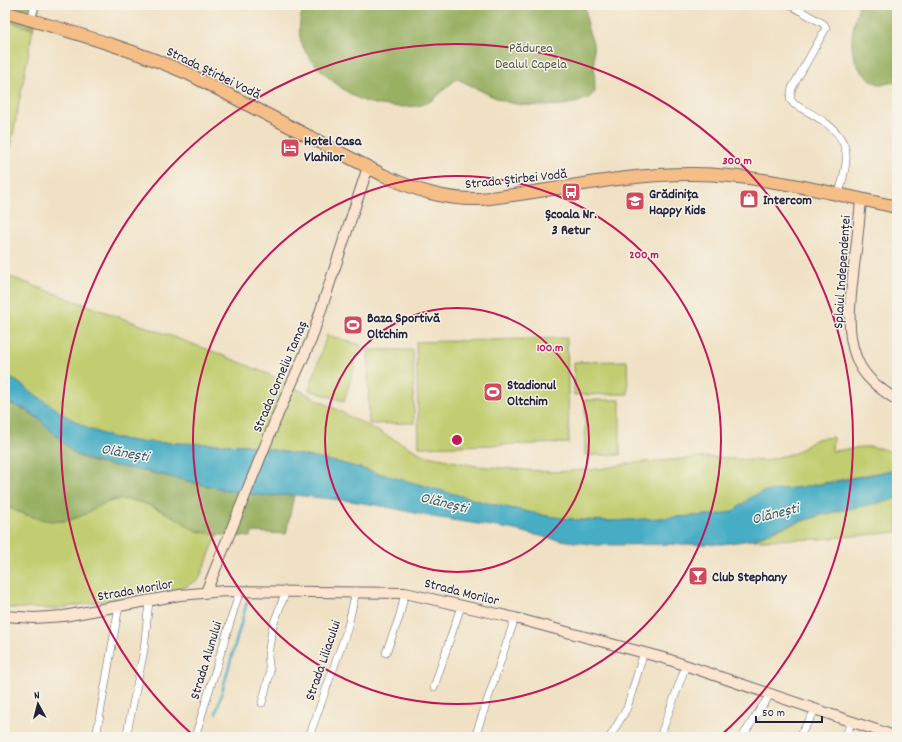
<svg xmlns="http://www.w3.org/2000/svg" width="902" height="742" font-family="Dekko,sans-serif">
  <style>
    .green { fill: #c1cd6f; stroke: #727855 }
    .forest { fill: #98b062; stroke: #5d694e }
    .water { fill: #46adc5; stroke: #346880 }
    .lines { fill: none; stroke-linecap: round; stroke-linejoin: round }
    .stream { stroke: #46adc5; stroke-width: 2.5 }
    .street-casing { stroke: #6a656b; stroke-width: 8 }
    .secondary-casing { stroke: #6a656b; stroke-width: 12 }
    .primary-casing { stroke: #6a656b; stroke-width: 14 }
    .street { stroke: #fff; stroke-width: 7 }
    .secondary { stroke: #fbe5cf; stroke-width: 10 }
    .primary { stroke: #f6be87; stroke-width: 12 }
    .ring { fill: none; stroke: #c2185b; stroke-width: 2 }
    .labels { text-anchor: middle; stroke-width: 3; stroke-linejoin: round; paint-order: stroke }
    .park-label { font-size: 14px; fill: #52554b; stroke: #f7f3e8 }
    .street-label { font-size: 14px; fill: #22223b; stroke: #f7f3e8 }
    .poi-label { font-size: 14px; font-weight: bold; fill: #22223b; stroke: #f7f3e8; text-anchor: start }
    .water-label { font-size: 15px; font-style: italic; fill: #305a72; stroke: #f7f3e8 }
    .centre { fill: #c2185b; stroke: #f7f3e8; stroke-width: 2 }
    .ring-label { font-size: 12px; text-anchor: middle; font-weight: bold; fill: #c2185b; stroke: #f7f3e8; stroke-width: 3; stroke-linejoin: round; paint-order: stroke }
  </style>
  <rect width="100%" height="100%" fill="#f7f3e8"/>
  <filter id="ink" filterUnits="userSpaceOnUse"><feTurbulence type="fractalNoise" baseFrequency=".025" numOctaves="2"/><feDisplacementMap in="SourceGraphic" scale="8" xChannelSelector="R" yChannelSelector="G"/><feConvolveMatrix kernelMatrix="1 2 1 2 8 2 1 2 1" color-interpolation-filters="sRGB"/></filter>
  <filter id="wash" filterUnits="userSpaceOnUse"><feTurbulence type="fractalNoise" baseFrequency=".012" numOctaves="4" result="noise"/><feDisplacementMap in="SourceGraphic" scale="16" xChannelSelector="R" yChannelSelector="G"/><feGaussianBlur stdDeviation="0.9" result="paint"/><feColorMatrix in="noise" values="0 0 0 0 0 0 0 0 0 0 0 0 0 0 0 0 0 1.4 0 .05"/><feComposite in="paint" operator="in"/></filter>
  <g filter="url(#wash)">
    <rect width="100%" height="100%" fill="#f0e1c4"/>
    <g class="green">
      <path d="M 5,20 L 33,29 L 5,177 Z"/>
      <path d="M 5,275 L 217,353 L 268,374 L 424,455 L 476,466 L 552,472 L 600,469 L 632,463 L 708,457 L 764,461 L 795,453 L 816,439 L 833,437 L 832,451 C 859,449 870,441 897,455 L 897,469 L 751,497 L 735,510 L 724,514 L 614,521 L 579,520 L 547,516 L 483,502 L 341,463 L 296,454 L 246,445 L 140,442 L 111,437 L 89,429 L 66,416 L 16,381 L 5,376 Z"/>
      <path d="M 327,335 L 361,345 L 344,401 L 309,390 Z"/>
      <path d="M 567,338 L 569,443 L 419,447 L 416,342 Z"/>
      <path d="M 368,350 L 413,350 L 414,423 L 369,424 Z"/>
      <path d="M 627,361 L 628,394 L 574,395 L 574,362 Z"/>
      <rect x="585" y="400" width="35" height="55"/>
      <path d="M 119,499 L 141,502 L 171,515 L 198,531 L 218,534 L 199,579 L 185,587 L 56,609 L 5,608 L 5,506 L 25,515 L 76,518 L 96,506 Z"/>
      <path d="M 897,499 L 897,532 L 822,539 L 752,540 C 799,519 847,508 897,499 Z"/>
    </g>
    <g class="forest">
      <path d="M 5,5 L 40,5 L 33,29 L 5,20 Z"/>
      <path d="M 305,5 L 585,5 L 588,29 L 593,43 L 594,56 L 595,92 C 583,109 530,107 511,103 C 494,99 474,86 457,79 C 444,87 437,101 421,105 C 407,109 377,106 364,101 C 345,94 311,65 303,47 C 297,34 299,17 305,5 Z"/>
      <path d="M 859,5 L 897,5 L 897,82 C 892,82 886,84 881,84 C 875,84 870,79 865,75 C 845,56 852,29 859,5 Z"/>
      <path d="M 5,402 C 32,411 42,421 62,440 C 67,445 71,452 77,455 C 96,466 118,465 139,470 C 193,481 237,497 294,495 L 286,534 L 253,532 L 250,537 C 233,535 214,536 198,531 C 190,529 184,523 177,519 C 162,510 138,498 120,499 C 103,500 91,513 76,518 C 53,527 26,515 5,506 Z"/>
    </g>
    <path class="water" d="M 5,376 L 16,381 L 66,416 L 89,429 L 111,437 L 140,442 L 246,445 L 296,454 L 341,463 L 483,502 L 547,516 L 579,520 L 614,521 L 724,514 L 735,510 L 751,497 L 762,492 L 830,483 L 897,469 L 897,499 L 824,514 L 779,528 L 752,540 L 722,544 L 597,545 L 553,539 L 510,529 L 433,517 L 392,508 L 351,501 L 294,495 L 266,496 L 230,491 L 151,472 L 99,463 L 75,454 L 38,418 L 25,409 L 5,402 Z"/>
    <g class="lines">
      <path class="stream" d="M 216,713 L 247,602"/>
    </g>
  </g>
  <g filter="url(#ink)">
    <g class="lines">
      <g class="street-casing">
        <g id="street">
          <path d="M 790,5 L 824,24 L 826,28 L 792,88 L 790,99 L 794,104 C 811,114 837,125 844,145 C 850,159 842,180 839,194"/>
          <path d="M 31,20 L 35,5"/>
          <path d="M 386,653 L 399,618 L 405,593"/>
          <path d="M 434,687 L 461,606"/>
          <path d="M 262,703 L 270,673 L 268,656 L 272,628 L 286,591"/>
          <path d="M 127,733 L 144,650 L 149,601"/>
          <path d="M 96,737 L 119,606"/>
          <path d="M 195,737 L 240,590"/>
          <path d="M 309,737 L 347,630 L 356,591"/>
          <path d="M 475,737 L 515,618"/>
          <path d="M 610,737 L 627,708 L 644,652"/>
          <path d="M 660,737 L 686,665"/>
          <path d="M 742,737 L 771,693"/>
          <path d="M 799,737 L 816,709"/>
          <path d="M 845,737 L 852,721"/>
        </g>
      </g>
      <g class="secondary-casing">
        <g id="secondary">
          <path d="M 861,200 C 859,222 857,244 854,266 C 851,296 845,329 856,357 C 863,377 880,389 897,400"/>
          <path d="M 206,592 L 278,414 L 311,340 L 368,167"/>
          <path d="M 5,616 L 34,618 L 64,616 L 180,595 L 225,591 L 405,593 L 515,618 L 667,659 L 897,737"/>
        </g>
      </g>
      <g class="primary-casing">
        <path id="primary" d="M 5,12 C 67,31 130,48 189,74 L 383,175 C 415,190 444,200 480,199 C 551,192 622,173 694,174 C 763,175 830,193 897,207"/>
      </g>
      <use href="#street" class="street"/>
      <use href="#secondary" class="secondary"/>
      <use href="#primary" class="primary"/>
    </g>
  </g>
  <g class="ring">
    <circle cx="457" cy="440" r="132"/>
    <circle cx="457" cy="440" r="264"/>
    <path d="M195 737A396 396 0 1 1 719 737"/>
  </g>
  <defs>
    <g id="hotel-square" transform="scale(1)"><rect x="-9" y="-9" width="18" height="18" rx="4" fill="#d1495b" stroke="#f7f3e8"/><path d="M-6-4.5h1.5V1H6V5H4.5V3h-9V5H-6ZM-4 0a1.8 1.8 0 1 1 3.6 0ZM.5 0V-2.5h3Q6-2.5 6 0Z" fill="#fff"/></g>
    <g id="bus-square" transform="scale(1)"><rect x="-9" y="-9" width="18" height="18" rx="4" fill="#d1495b" stroke="#f7f3e8"/><path d="M-5-6H5V4H4V6H2V4H-2V6H-4V4H-5ZM-3.5-4V0h7V-4ZM-3.5 1.2v1.5H-2V1.2ZM2 1.2v1.5H3.5V1.2Z" fill="#fff"/></g>
    <g id="shop-square" transform="scale(1)"><rect x="-9" y="-9" width="18" height="18" rx="4" fill="#d1495b" stroke="#f7f3e8"/><path d="M-5-2.5h2.3a2.7 3.5 0 0 1 5.4 0H5L5.5 6h-11ZM-1.5-2.5h3a1.5 2.3 0 0 0-3 0Z" fill="#fff"/></g>
    <g id="school-square" transform="scale(1)"><rect x="-9" y="-9" width="18" height="18" rx="4" fill="#d1495b" stroke="#f7f3e8"/><path d="M0-5L7-2L0 1L-7-2ZM-4 1L0 2.5L4 1V4Q0 6-4 4Z" fill="#fff"/></g>
    <g id="stadium-square" transform="scale(1)"><rect x="-9" y="-9" width="18" height="18" rx="4" fill="#d1495b" stroke="#f7f3e8"/><path d="M0-5a6.5 5 0 1 0 0 10a6.5 5 0 1 0 0-10ZM-3.5-1.8h7v3.6h-7Z" fill="#fff"/></g>
    <g id="bar-square" transform="scale(1)"><rect x="-9" y="-9" width="18" height="18" rx="4" fill="#d1495b" stroke="#f7f3e8"/><path d="M-6-5H6L.8 .8V4.5H3.5V6h-7V4.5H-.8V.8Z" fill="#fff"/></g>
  </defs>
  <g fill-rule="evenodd">
    <use href="#hotel-square" x="290" y="148"/>
    <use href="#bus-square" x="571" y="192"/>
    <use href="#shop-square" x="749" y="199"/>
    <use href="#school-square" x="635" y="201"/>
    <use href="#stadium-square" x="353" y="325"/>
    <use href="#stadium-square" x="493" y="392"/>
    <use href="#bar-square" x="698" y="576"/>
  </g>
  <g class="labels">
    <g class="park-label">
      <text x="531" y="52">Pădurea<tspan x="531" dy="16">Dealul Capela</tspan></text>
    </g>
    <g class="street-label">
      <text transform="translate(214 72) rotate(26)" y="5">Strada Știrbei Vodă</text>
      <text transform="translate(516 178) rotate(-6)" y="5">Strada Știrbei Vodă</text>
      <text transform="translate(841 272) rotate(-86)" y="5">Splaiul Independenței</text>
      <text transform="translate(279 376) rotate(-67)" y="5">Strada Corneliu Tamaș</text>
      <text transform="translate(135 589) rotate(-10)" y="5">Strada Morilor</text>
      <text transform="translate(462 591) rotate(14)" y="5">Strada Morilor</text>
      <text transform="translate(205 660) rotate(-73)" y="5">Strada Alunului</text>
      <text transform="translate(322 660) rotate(-71)" y="5">Strada Liliacului</text>
    </g>
    <g class="poi-label">
      <text x="304" y="145">Hotel Casa<tspan x="304" dy="16">Vlahilor</tspan></text>
      <text x="649" y="198">Grădinița<tspan x="649" dy="16">Happy Kids</tspan></text>
      <text x="763" y="204">Intercom</text>
      <text x="571" y="218" text-anchor="middle">Școala Nr.<tspan x="571" dy="16">3 Retur</tspan></text>
      <text x="367" y="322">Baza Sportivă<tspan x="367" dy="16">Oltchim</tspan></text>
      <text x="507" y="389">Stadionul<tspan x="507" dy="16">Oltchim</tspan></text>
      <text x="712" y="581">Club Stephany</text>
    </g>
    <g class="water-label">
      <text transform="translate(125 452) rotate(10)" y="5">Olănești</text>
      <text transform="translate(444 502) rotate(14)" y="5">Olănești</text>
      <text transform="translate(775 513) rotate(-14)" y="5">Olănești</text>
    </g>
  </g>
  <circle cx="457" cy="440" r="6" class="centre"/>
  <g class="ring-label">
    <text x="737" y="164">300 m</text>
    <text x="644" y="258">200 m</text>
    <text x="550" y="351">100 m</text>
  </g>
  <rect width="902" height="742" fill="none" stroke="#f7f3e8" stroke-width="20"/>
  <g transform="translate(38 704) rotate(353)" stroke="#f7f3e8" stroke-width="3" paint-order="stroke">
  <path d="M0-3L7 15L0 10L-7 15Z" fill="#22223b"/>
  <text y="-6" font-size="11" font-weight="bold" text-anchor="middle" fill="#22223b">N</text>
  </g>
  <path d="M756 716v6h66v-6" fill="none" stroke="#22223b" stroke-width="2"/>
  <text x="762" y="716" font-size="12" fill="#22223b" stroke="#f7f3e8" stroke-width="3" paint-order="stroke">50 m</text>
</svg>
